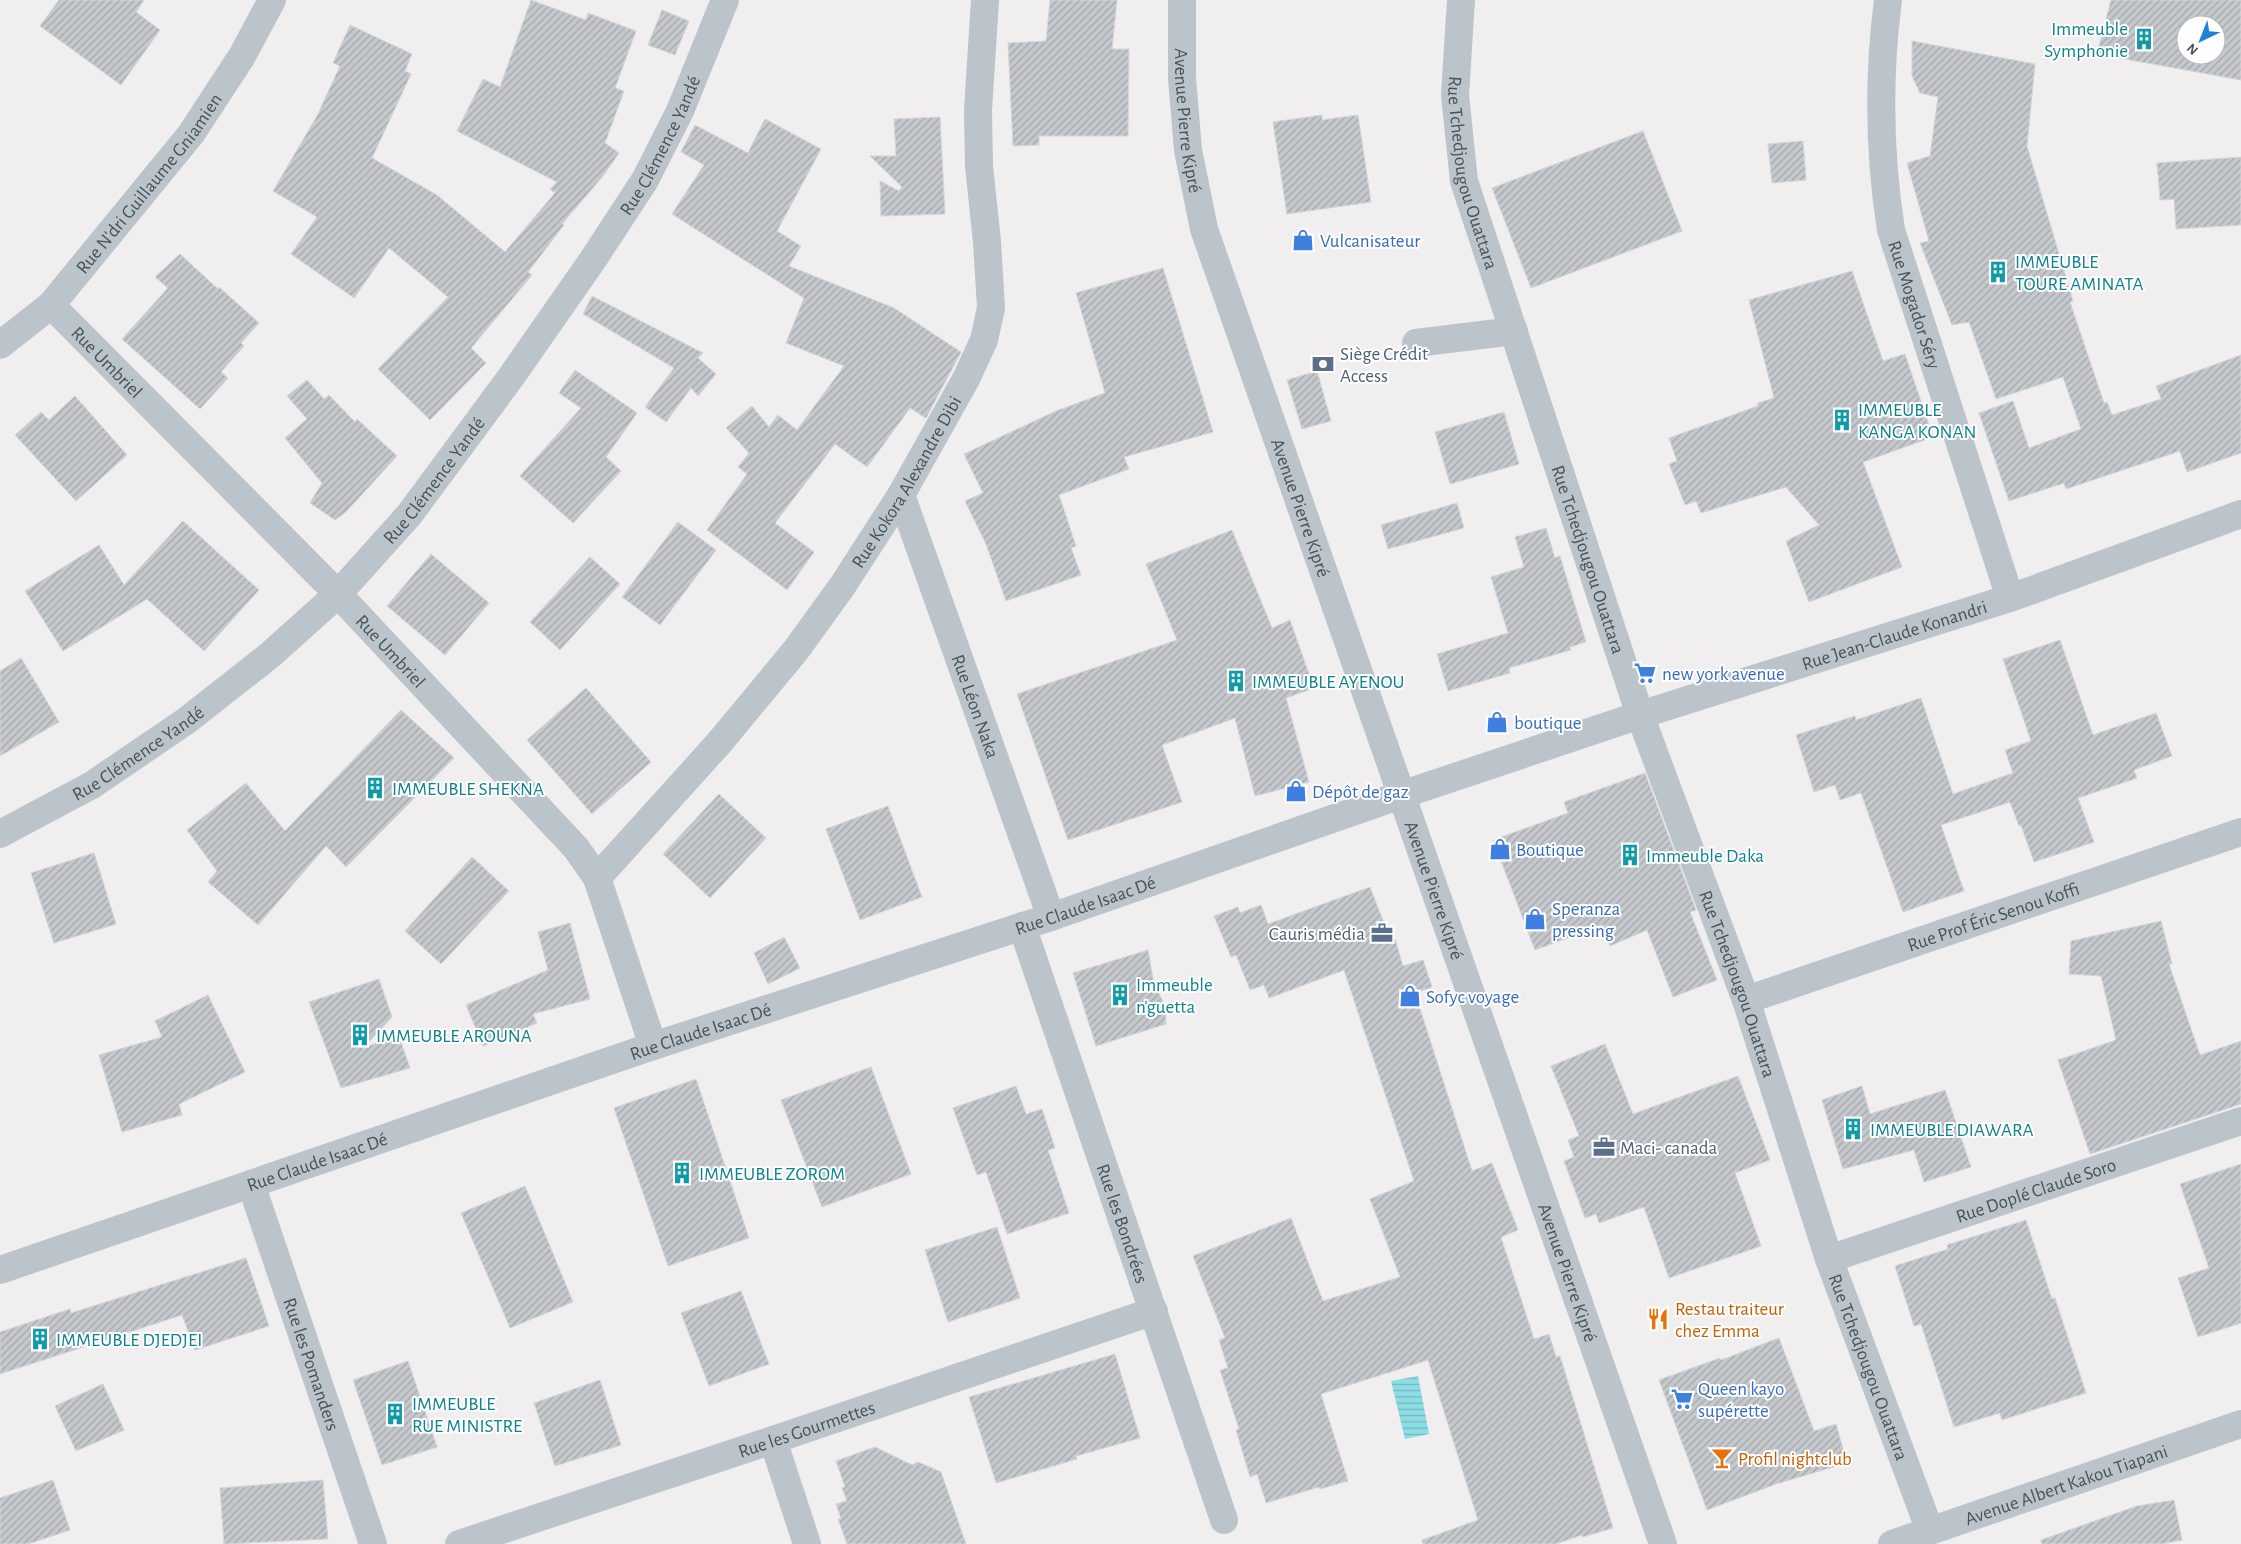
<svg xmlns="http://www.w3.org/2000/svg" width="2241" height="1544" font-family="'Alegreya Sans',sans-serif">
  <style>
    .water { fill: url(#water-rules) }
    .building { fill: url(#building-hatch); stroke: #d2d5d9; fill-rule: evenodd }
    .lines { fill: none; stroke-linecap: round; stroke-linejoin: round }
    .minor { stroke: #bac4ca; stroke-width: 28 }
    .labels { text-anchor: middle; stroke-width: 4; stroke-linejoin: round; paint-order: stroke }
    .culture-label { font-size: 19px; fill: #0d838f; stroke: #fff; text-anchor: start }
    .street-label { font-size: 19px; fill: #47535a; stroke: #fff }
    .shop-label { font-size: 19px; fill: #366cbe; stroke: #fff; text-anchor: start }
    .service-label { font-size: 19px; fill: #4e5e75; stroke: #fff; text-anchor: start }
    .food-label { font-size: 19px; fill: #c56008; stroke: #fff; text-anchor: start }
  </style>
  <defs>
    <pattern id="water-rules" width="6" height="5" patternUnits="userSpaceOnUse" patternTransform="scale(1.25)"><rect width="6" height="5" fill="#8ddde7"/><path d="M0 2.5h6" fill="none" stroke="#75b6be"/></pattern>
    <pattern id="building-hatch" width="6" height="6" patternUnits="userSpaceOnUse" patternTransform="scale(1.25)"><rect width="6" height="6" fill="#c5c9cd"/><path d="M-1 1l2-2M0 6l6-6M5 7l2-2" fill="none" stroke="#a2a6a9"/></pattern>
  </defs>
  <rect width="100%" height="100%" fill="#f0eeee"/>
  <path class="water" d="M 1418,1376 L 1429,1434 L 1405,1439 L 1391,1381 Z"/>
  <g class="building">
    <path d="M 59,0 L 144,0 L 136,12 L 160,30 L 121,85 L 40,26 Z"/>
    <path d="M 531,0 L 586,20 L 588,13 L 636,31 L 615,88 L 624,91 L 605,143 L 619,153 L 603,176 L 562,224 L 564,225 L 528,272 L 532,275 L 471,348 L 486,363 L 430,420 L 378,369 L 448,297 L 389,248 L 354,298 L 291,254 L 317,217 L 273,191 L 317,116 L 340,66 L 333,63 L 350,25 L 412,54 L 405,71 L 411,74 L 372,158 L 437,195 L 505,252 L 555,193 L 550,189 L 557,182 L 457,131 L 483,79 L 500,87 Z"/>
    <path d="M 1050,0 L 1117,0 L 1112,49 L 1129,49 L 1128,136 L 1039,136 L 1039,145 L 1013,146 L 1008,43 L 1046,41 Z"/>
    <path d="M 2111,0 L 2241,0 L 2241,80 L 2097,54 ZM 2186,25 L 2216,25 L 2216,55 L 2186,55 Z"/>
    <path d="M 662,10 L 689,21 L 675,55 L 648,45 Z"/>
    <path d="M 1912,41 L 2035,64 L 2027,146 L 2073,301 L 2070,302 L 2104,403 L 2107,402 L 2112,415 L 2161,399 L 2156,386 L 2241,355 L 2241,453 L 2187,472 L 2180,451 L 2066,489 L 2064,483 L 2009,501 L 1979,413 L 2013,401 L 2029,448 L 2081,429 L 2063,377 L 1996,399 L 1969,322 L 1952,325 L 1920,243 L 1929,241 L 1907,163 L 1930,156 L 1938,97 L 1920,93 L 1912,76 Z"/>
    <path d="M 1322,115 L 1322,120 L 1358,115 L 1371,202 L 1287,214 L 1273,122 Z"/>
    <path d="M 940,117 L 945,214 L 881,216 L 880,181 L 899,191 L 902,187 L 870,156 L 896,156 L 894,119 Z"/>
    <path d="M 765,119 L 821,149 L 777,231 L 801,246 L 789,266 L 894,308 L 961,352 L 926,418 L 910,408 L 867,467 L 835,444 L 775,523 L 814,552 L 787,590 L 707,530 L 747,474 L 738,467 L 749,453 L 726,428 L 752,406 L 769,427 L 778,415 L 797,430 L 844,366 L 786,343 L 804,298 L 672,214 L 704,165 L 681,152 L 695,125 L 748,153 Z"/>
    <path d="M 1643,131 L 1682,231 L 1531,288 L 1492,188 Z"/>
    <path d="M 1803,141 L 1806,180 L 1772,183 L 1768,144 Z"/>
    <path d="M 2241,157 L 2241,225 L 2176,229 L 2174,199 L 2160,200 L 2157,163 Z"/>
    <path d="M 180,254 L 218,289 L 219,287 L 259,323 L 241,343 L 244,346 L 221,372 L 228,378 L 200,409 L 122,339 L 168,288 L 155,277 Z"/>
    <path d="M 1163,268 L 1213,432 L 1124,457 L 1129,469 L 1059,495 L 1076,546 L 1071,548 L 1081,575 L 1006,601 L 986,544 L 965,501 L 983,493 L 964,454 L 1056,411 L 1105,393 L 1076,293 Z"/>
    <path d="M 1852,271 L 1883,361 L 1905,354 L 1933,437 L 1863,462 L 1902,567 L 1809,602 L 1786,541 L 1819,525 L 1786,487 L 1701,513 L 1696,501 L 1685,505 L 1669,464 L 1677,461 L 1669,438 L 1758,406 L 1758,403 L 1774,398 L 1749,300 Z"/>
    <path d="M 592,296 L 703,353 L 698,358 L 716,374 L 698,396 L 691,388 L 666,422 L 645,407 L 674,368 L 583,314 Z"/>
    <path d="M 575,370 L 637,413 L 606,457 L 621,471 L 573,523 L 520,476 L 581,408 L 559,393 Z"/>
    <path d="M 1317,371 L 1331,421 L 1302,429 L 1287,380 Z"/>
    <path d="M 307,380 L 324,399 L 329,395 L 355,422 L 357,419 L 397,456 L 346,512 L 335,520 L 310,503 L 322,483 L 285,438 L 307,419 L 287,396 Z"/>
    <path d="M 75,396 L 127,455 L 76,501 L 15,435 L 41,412 L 49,420 Z"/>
    <path d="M 1504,412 L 1519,464 L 1450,484 L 1435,432 Z"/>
    <path d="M 1457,503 L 1464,528 L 1388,549 L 1381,525 Z"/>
    <path d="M 183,521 L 259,590 L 204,651 L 147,599 L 63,651 L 25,591 L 99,545 L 124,585 Z"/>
    <path d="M 678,522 L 716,550 L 660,625 L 622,597 Z"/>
    <path d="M 1546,528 L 1555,558 L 1560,556 L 1586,642 L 1570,647 L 1571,650 L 1509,668 L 1510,673 L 1448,691 L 1437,654 L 1508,633 L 1491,577 L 1524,567 L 1515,537 Z"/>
    <path d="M 1232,530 L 1272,628 L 1290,620 L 1314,688 L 1286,698 L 1309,782 L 1255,796 L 1235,718 L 1162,745 L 1182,802 L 1068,840 L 1017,694 L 1177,640 L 1146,564 Z"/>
    <path d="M 431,554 L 489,603 L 445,655 L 387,606 Z"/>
    <path d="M 590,557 L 620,584 L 560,650 L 530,622 Z"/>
    <path d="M 2060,640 L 2093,735 L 2156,713 L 2172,756 L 2134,770 L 2137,778 L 2078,798 L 2094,842 L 2034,862 L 2021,825 L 2019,826 L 2010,802 L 1941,825 L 1964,891 L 1903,912 L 1861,793 L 1840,800 L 1835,785 L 1814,792 L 1796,735 L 1855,716 L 1856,720 L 1921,698 L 1953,794 L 2013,773 L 2005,750 L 2031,741 L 2003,659 Z"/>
    <path d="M 21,658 L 59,722 L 0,756 L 0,671 Z"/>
    <path d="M 586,688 L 651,762 L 592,814 L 527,740 Z"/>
    <path d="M 401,710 L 454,758 L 346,867 L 326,846 L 258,925 L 208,882 L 217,871 L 187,830 L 246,783 L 285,831 Z"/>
    <path d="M 1645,773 L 1696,910 L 1690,912 L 1717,980 L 1673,997 L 1647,930 L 1610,946 L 1603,925 L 1535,950 L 1493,840 L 1568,813 L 1564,802 Z"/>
    <path d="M 719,794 L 766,838 L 710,898 L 663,854 Z"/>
    <path d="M 888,806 L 922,897 L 860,920 L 826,829 Z"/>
    <path d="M 94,853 L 116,924 L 54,943 L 31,873 Z"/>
    <path d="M 472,857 L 509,891 L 441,964 L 405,931 Z"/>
    <path d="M 1370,887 L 1391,941 L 1395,939 L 1403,966 L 1423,960 L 1432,987 L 1415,993 L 1472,1171 L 1492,1163 L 1518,1230 L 1501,1237 L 1534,1339 L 1549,1334 L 1556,1357 L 1560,1356 L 1613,1528 L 1583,1537 L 1582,1535 L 1556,1544 L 1423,1544 L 1422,1540 L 1478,1520 L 1428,1360 L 1321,1394 L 1348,1481 L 1320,1489 L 1319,1487 L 1266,1503 L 1257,1474 L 1250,1477 L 1236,1430 L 1239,1429 L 1220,1370 L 1228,1368 L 1219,1340 L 1225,1338 L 1193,1256 L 1291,1218 L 1323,1301 L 1400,1277 L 1370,1199 L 1414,1181 L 1344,970 L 1269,998 L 1264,985 L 1250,990 L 1236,955 L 1231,957 L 1214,916 L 1238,907 L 1240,913 L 1261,905 L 1268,924 Z"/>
    <path d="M 2161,921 L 2172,964 L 2169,964 L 2200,1055 L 2241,1041 L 2241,1104 L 2090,1154 L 2058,1060 L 2116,1040 L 2101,976 L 2069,974 L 2071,941 Z"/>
    <path d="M 570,923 L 590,999 L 533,1014 L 537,1023 L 483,1046 L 466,1005 L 548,970 L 538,932 Z"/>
    <path d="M 784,937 L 800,968 L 768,984 L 754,953 Z"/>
    <path d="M 1148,950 L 1154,984 L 1165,1006 L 1166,1024 L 1096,1046 L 1073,973 Z"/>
    <path d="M 379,979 L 392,1017 L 362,1049 L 398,1034 L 410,1068 L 341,1088 L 309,1002 Z"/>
    <path d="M 208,995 L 245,1072 L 179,1104 L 182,1115 L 122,1132 L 99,1055 L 162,1037 L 155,1021 Z"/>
    <path d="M 1605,1044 L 1633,1114 L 1738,1076 L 1770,1160 L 1735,1173 L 1761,1246 L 1669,1278 L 1644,1207 L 1599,1223 L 1596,1214 L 1585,1218 L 1564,1161 L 1574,1157 L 1568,1140 L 1579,1136 L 1551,1066 Z"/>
    <path d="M 871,1067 L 911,1174 L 822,1207 L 781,1100 Z"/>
    <path d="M 696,1079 L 749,1238 L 668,1266 L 614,1108 Z"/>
    <path d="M 1016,1086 L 1026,1114 L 1042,1109 L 1055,1148 L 1048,1150 L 1069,1213 L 1007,1234 L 986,1172 L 977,1175 L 953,1108 Z"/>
    <path d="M 1862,1086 L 1870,1114 L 1945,1090 L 1971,1167 L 1924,1182 L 1914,1150 L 1843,1169 L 1822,1100 Z"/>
    <path d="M 2241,1164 L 2241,1323 L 2198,1337 L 2178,1278 L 2209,1268 L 2180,1184 Z"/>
    <path d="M 525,1186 L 573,1302 L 510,1328 L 461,1213 Z"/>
    <path d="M 2026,1220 L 2052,1299 L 2055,1298 L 2086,1393 L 2002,1420 L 2000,1413 L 1954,1427 L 1921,1324 L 1914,1326 L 1895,1266 L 1948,1249 L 1947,1245 Z"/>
    <path d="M 997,1227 L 1020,1298 L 948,1322 L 925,1250 Z"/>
    <path d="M 246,1258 L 269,1326 L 195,1350 L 182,1315 L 0,1374 L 0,1332 L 70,1309 L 71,1313 Z"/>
    <path d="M 741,1291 L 769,1364 L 709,1386 L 681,1313 Z"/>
    <path d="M 1779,1338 L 1814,1431 L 1836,1424 L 1847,1463 L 1776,1484 L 1707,1510 L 1659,1380 L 1720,1358 L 1721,1360 Z"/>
    <path d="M 1115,1354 L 1140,1438 L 1076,1456 L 1077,1459 L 996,1483 L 969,1397 Z"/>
    <path d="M 408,1361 L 437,1447 L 382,1465 L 353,1380 Z"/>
    <path d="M 600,1380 L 621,1445 L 555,1466 L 534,1403 Z"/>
    <path d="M 103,1384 L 124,1430 L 76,1451 L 55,1406 Z"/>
    <path d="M 875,1447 L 912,1465 L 918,1462 L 941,1472 L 966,1544 L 847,1544 L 838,1519 L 841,1519 L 836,1504 L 847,1501 L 842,1488 L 845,1487 L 836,1461 Z"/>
    <path d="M 53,1480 L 70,1530 L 28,1544 L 0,1544 L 0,1498 Z"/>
    <path d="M 323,1480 L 328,1539 L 224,1544 L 220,1488 Z"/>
    <path d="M 2174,1500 L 2182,1540 L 2161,1544 L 2042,1544 L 2041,1540 L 2137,1506 Z"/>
  </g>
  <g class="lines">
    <g class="minor">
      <path id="s1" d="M 1182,0 L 1182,78 L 1188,150 L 1204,229 L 1663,1544"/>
      <path id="s2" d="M 1461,0 L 1455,95 L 1464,181 L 1640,715 L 1746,1000 L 1829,1259 L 1930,1531"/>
      <path id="s3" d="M 1888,0 C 1878,77 1879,153 1891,230 L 2010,598"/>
      <path id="s4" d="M 51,305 L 338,594 L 576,848 L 597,878 L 653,1046"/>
      <path d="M 1416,343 L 1514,331"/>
      <path id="s5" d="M 0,345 L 51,305 L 191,134 L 242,56 L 272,0"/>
      <path id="s6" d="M 901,495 L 1051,917"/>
      <path id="s7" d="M 0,834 L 92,785 L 186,721 L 270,655 L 338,594 L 409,515 L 511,377 L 592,261 L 645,180 L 680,111 L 725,0"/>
      <path id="s8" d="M 597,878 L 719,743 L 796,650 L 843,585 L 901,495 L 966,379 L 984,340 L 991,308 L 987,242 L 979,166 L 978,110 L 985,0"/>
      <path id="s9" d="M 1022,926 L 1224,1520"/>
      <path id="s10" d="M 1746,1000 L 2241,832"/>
      <path id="s11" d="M 251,1184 L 373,1544"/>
      <path id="s12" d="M 1829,1259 L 2241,1121"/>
      <path id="s13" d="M 0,1270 L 653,1046 L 1051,917 L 1401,795 L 1640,715 L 2010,598 L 2241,514"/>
      <path d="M 773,1440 L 807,1544"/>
      <path id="s14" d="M 459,1544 L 773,1440 L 1154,1311"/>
      <path id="s15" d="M 1892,1544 L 2241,1424"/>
    </g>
  </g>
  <defs>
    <g id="building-bare" transform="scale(1.725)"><path d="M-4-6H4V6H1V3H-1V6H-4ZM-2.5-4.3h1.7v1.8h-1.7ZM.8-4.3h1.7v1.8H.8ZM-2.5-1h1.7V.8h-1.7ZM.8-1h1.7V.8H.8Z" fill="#0f9aa8" stroke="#fff" stroke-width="2.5" paint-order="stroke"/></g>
    <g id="shop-bare" transform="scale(1.725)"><path d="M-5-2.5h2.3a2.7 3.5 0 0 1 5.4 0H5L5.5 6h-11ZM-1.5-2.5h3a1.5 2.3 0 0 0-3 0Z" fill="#3f7fe0" stroke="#fff" stroke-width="2.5" paint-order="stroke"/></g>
    <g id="bank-bare" transform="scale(1.725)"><path d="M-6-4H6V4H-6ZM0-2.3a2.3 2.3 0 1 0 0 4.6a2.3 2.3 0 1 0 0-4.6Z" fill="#5c6f8a" stroke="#fff" stroke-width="2.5" paint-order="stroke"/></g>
    <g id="supermarket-bare" transform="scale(1.725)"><path d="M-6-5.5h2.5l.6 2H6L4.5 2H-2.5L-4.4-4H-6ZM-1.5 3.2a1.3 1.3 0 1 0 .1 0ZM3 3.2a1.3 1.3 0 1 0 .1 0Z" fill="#3f7fe0" stroke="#fff" stroke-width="2.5" paint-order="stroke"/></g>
    <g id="office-bare" transform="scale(1.725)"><path d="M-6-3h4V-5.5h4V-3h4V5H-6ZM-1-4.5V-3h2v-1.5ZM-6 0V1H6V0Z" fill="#5c6f8a" stroke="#fff" stroke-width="2.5" paint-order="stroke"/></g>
    <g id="restaurant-bare" transform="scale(1.725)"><path d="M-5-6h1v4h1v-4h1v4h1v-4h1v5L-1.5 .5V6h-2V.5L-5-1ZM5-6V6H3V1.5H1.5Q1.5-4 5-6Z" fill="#e8710a" stroke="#fff" stroke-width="2.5" paint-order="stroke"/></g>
    <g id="bar-bare" transform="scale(1.725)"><path d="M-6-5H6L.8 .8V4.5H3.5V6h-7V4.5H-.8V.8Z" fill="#e8710a" stroke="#fff" stroke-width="2.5" paint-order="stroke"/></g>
  </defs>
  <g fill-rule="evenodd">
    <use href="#building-bare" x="2144" y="39"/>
    <use href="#shop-bare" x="1303" y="240"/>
    <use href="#building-bare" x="1998" y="272"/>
    <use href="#bank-bare" x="1323" y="364"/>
    <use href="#building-bare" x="1842" y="420"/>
    <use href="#supermarket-bare" x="1645" y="673"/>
    <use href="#building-bare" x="1236" y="681"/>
    <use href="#shop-bare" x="1497" y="722"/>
    <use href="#building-bare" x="375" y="788"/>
    <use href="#shop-bare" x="1296" y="791"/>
    <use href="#shop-bare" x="1500" y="849"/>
    <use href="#building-bare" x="1630" y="855"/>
    <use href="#shop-bare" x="1535" y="919"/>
    <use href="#office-bare" x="1382" y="933"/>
    <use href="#building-bare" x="1120" y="995"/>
    <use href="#shop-bare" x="1410" y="996"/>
    <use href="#building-bare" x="360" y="1035"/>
    <use href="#building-bare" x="1853" y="1129"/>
    <use href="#office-bare" x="1604" y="1147"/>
    <use href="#building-bare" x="682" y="1173"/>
    <use href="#restaurant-bare" x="1658" y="1319"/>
    <use href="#building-bare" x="40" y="1339"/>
    <use href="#supermarket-bare" x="1682" y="1399"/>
    <use href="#building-bare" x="395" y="1414"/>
    <use href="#bar-bare" x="1722" y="1458"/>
  </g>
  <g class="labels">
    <g class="culture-label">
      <text x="2128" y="35" text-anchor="end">Immeuble<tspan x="2128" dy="22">Symphonie</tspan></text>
      <text x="2015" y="268">IMMEUBLE<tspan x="2015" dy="22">TOURE AMINATA</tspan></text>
      <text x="1858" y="416">IMMEUBLE<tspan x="1858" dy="22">KANGA KONAN</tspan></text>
      <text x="1252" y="688">IMMEUBLE AYENOU</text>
      <text x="392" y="795">IMMEUBLE SHEKNA</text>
      <text x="1646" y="862">Immeuble Daka</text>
      <text x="1136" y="991">Immeuble<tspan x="1136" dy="22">n'guetta</tspan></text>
      <text x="376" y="1042">IMMEUBLE AROUNA</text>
      <text x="1870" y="1136">IMMEUBLE DIAWARA</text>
      <text x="699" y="1180">IMMEUBLE ZOROM</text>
      <text x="56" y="1346">IMMEUBLE DJEDJEI</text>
      <text x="412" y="1410">IMMEUBLE<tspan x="412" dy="22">RUE MINISTRE</tspan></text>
    </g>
    <g class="street-label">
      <text dy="7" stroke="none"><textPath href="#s1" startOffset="121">Avenue Pierre Kipré</textPath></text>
      <text dy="7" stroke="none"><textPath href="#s7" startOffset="970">Rue Clémence Yandé</textPath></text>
      <text dy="7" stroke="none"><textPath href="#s2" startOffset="175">Rue Tchedjougou Ouattara</textPath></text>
      <text dy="7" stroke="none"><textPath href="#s5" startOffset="221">Rue N'dri Guillaume Gniamien</textPath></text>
      <text dy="7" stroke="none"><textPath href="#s3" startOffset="309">Rue Mogador Séry</textPath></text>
      <text dy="7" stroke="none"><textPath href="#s4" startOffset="80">Rue Umbriel</textPath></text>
      <text dy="7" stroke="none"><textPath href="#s7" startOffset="565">Rue Clémence Yandé</textPath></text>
      <text dy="7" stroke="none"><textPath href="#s8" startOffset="504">Rue Kokora Alexandre Dibi</textPath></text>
      <text dy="7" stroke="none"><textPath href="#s1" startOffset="526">Avenue Pierre Kipré</textPath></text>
      <text dy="7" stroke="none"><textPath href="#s2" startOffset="580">Rue Tchedjougou Ouattara</textPath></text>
      <text dy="7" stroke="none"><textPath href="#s13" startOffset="1998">Rue Jean-Claude Konandri</textPath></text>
      <text dy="7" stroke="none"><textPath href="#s4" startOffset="485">Rue Umbriel</textPath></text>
      <text dy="7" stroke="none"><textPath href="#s6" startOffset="224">Rue Léon Naka</textPath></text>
      <text dy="7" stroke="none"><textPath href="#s7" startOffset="160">Rue Clémence Yandé</textPath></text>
      <text dy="7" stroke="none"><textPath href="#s1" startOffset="931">Avenue Pierre Kipré</textPath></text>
      <text dy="7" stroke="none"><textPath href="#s13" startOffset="1145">Rue Claude Isaac Dé</textPath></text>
      <text dy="7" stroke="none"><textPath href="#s10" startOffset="261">Rue Prof Éric Senou Koffi</textPath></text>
      <text dy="7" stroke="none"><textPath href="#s2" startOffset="1030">Rue Tchedjougou Ouattara</textPath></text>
      <text dy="7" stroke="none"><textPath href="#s13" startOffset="740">Rue Claude Isaac Dé</textPath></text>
      <text dy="7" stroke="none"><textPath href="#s13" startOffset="335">Rue Claude Isaac Dé</textPath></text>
      <text dy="7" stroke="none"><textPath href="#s12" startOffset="218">Rue Doplé Claude Soro</textPath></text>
      <text dy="7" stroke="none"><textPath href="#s9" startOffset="314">Rue les Bondrées</textPath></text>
      <text dy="7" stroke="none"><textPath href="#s1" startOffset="1336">Avenue Pierre Kipré</textPath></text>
      <text dy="7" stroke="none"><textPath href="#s11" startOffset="190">Rue les Pomanders</textPath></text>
      <text dy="7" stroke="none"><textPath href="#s2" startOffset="1435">Rue Tchedjougou Ouattara</textPath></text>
      <text dy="7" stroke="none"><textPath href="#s14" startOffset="366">Rue les Gourmettes</textPath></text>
      <text dy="7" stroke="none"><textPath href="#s15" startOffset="184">Avenue Albert Kakou Tiapani</textPath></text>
    </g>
    <g class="shop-label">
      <text x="1320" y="247">Vulcanisateur</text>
      <text x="1662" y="680">new york avenue</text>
      <text x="1514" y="729">boutique</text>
      <text x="1312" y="798">Dépôt de gaz</text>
      <text x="1516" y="856">Boutique</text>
      <text x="1552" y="915">Speranza<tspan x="1552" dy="22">pressing</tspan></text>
      <text x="1426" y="1003">Sofyc voyage</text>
      <text x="1698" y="1395">Queen kayo<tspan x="1698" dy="22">supérette</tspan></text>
    </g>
    <g class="service-label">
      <text x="1340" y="360">Siège Crédit<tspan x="1340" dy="22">Access</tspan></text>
      <text x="1365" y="940" text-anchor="end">Cauris média</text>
      <text x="1620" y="1154">Maci- canada</text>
    </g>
    <g class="food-label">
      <text x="1675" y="1315">Restau traiteur<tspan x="1675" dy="22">chez Emma</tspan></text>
      <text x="1738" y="1465">Profil nightclub</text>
    </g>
  </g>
  <g transform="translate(2201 40) rotate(223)"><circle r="24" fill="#ffffff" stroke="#b5babd"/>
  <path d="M0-4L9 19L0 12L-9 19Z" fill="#2182d6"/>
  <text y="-8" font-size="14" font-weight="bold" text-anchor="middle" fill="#47535a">N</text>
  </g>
</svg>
